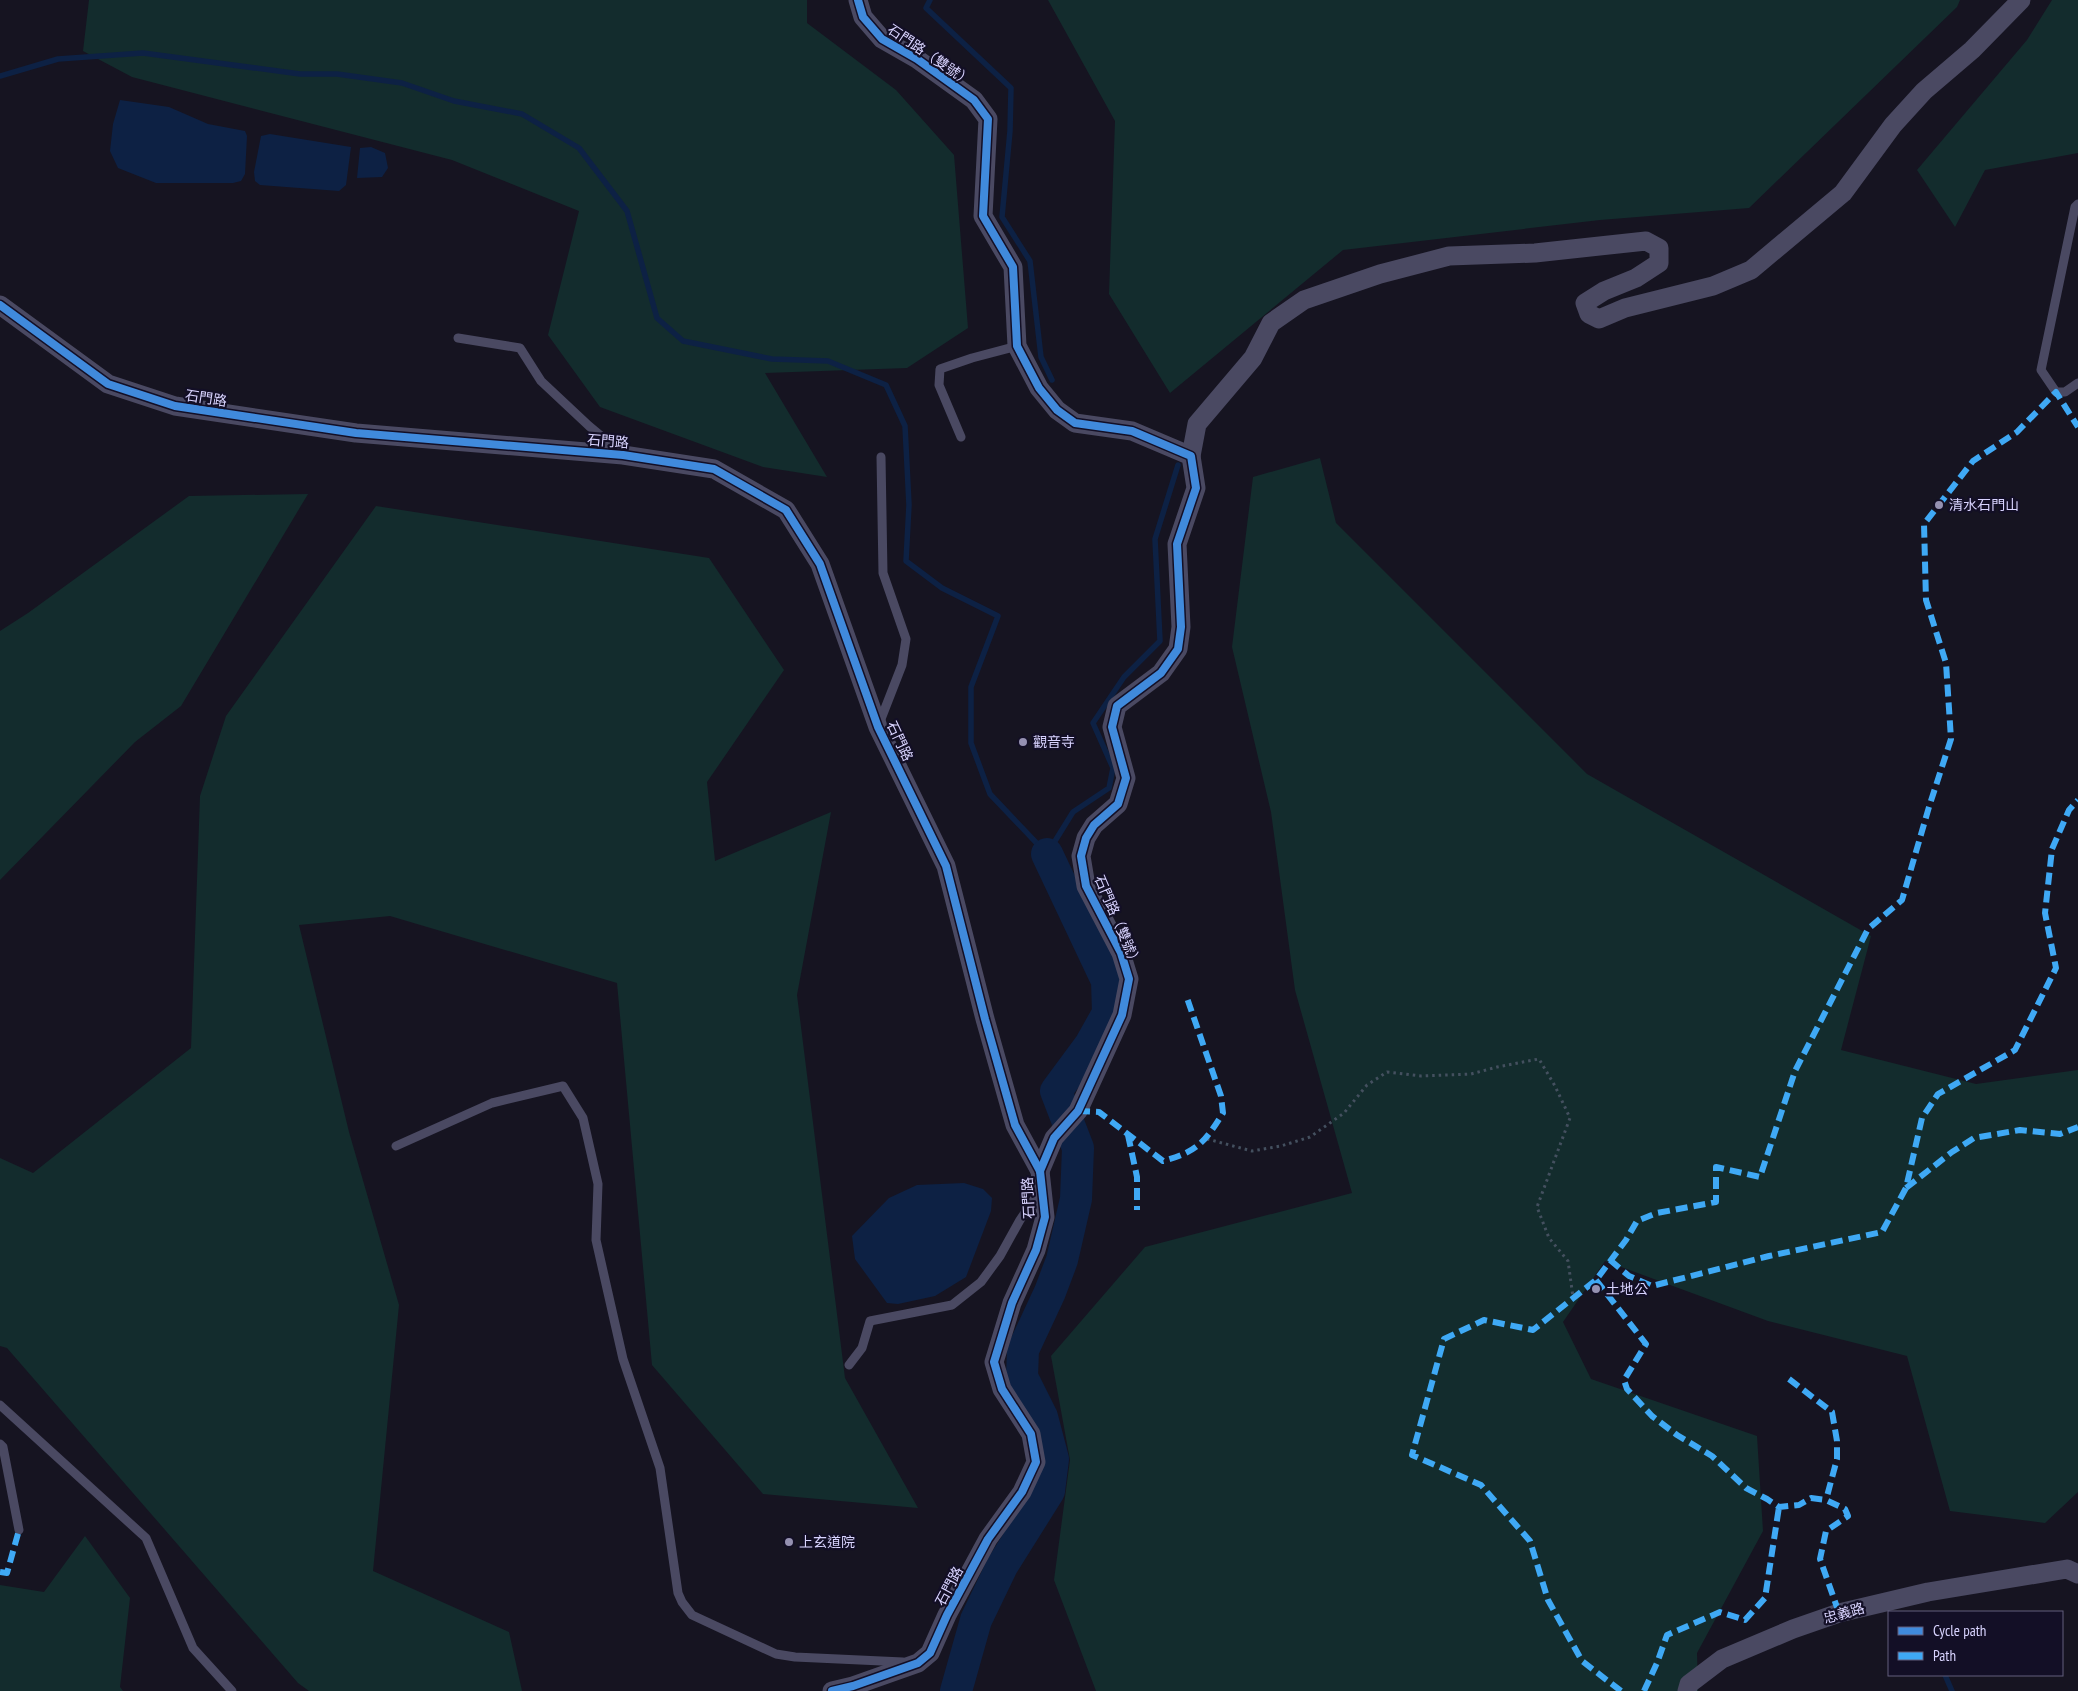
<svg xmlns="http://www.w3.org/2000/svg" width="2078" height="1691" font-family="'PT Sans Narrow','Noto Sans TC',sans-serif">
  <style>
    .green { fill: #132c2d }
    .water { fill: #0d2144 }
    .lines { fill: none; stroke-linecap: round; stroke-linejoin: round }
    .stream { stroke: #0d2144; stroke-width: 5.5 }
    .river { stroke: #0d2144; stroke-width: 32 }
    .path { stroke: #44505f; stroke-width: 3; stroke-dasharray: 2.5 4; stroke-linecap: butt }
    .service { stroke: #4a4962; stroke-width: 9 }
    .minor { stroke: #4a4962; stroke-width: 19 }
    .quiet { stroke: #3fa9f5; stroke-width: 6; stroke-dasharray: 12 6; stroke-linecap: butt }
    .cycleway-casing { stroke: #130f26; stroke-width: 11 }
    .cycleway { stroke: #408adc; stroke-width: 8 }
    .poi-dot { fill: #9591b1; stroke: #130f26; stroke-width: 2 }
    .labels { text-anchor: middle; stroke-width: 4.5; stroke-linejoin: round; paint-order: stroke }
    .street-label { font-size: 14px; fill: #d9d4ff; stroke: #130f26 }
    .poi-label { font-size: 14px; fill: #d9d4ff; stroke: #130f26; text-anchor: start }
  </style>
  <rect width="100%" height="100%" fill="#161421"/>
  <g class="green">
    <path d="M 89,0 L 807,0 L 807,23 L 896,90 L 954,155 L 968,328 L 907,368 L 765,373 L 827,477 L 763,467 L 600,407 L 548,335 L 579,211 L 452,160 L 132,77 L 83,51 Z"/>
    <path d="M 1048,0 L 1960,0 L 1957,7 L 1749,208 L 1600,220 L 1343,250 L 1170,393 L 1109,294 L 1115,121 Z"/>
    <path d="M 2052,0 L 2078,0 L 2078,153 L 1985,170 L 1955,227 L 1917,170 L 2027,40 Z"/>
    <path d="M 1320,458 L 1336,523 L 1587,774 L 1871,936 L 1841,1050 L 1976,1084 L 2078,1070 L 2078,1492 L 2045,1523 L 1950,1511 L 1907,1356 L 1768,1321 L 1605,1261 L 1563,1322 L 1591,1379 L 1757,1436 L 1763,1531 L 1697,1653 L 1698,1691 L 1096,1691 L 1054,1580 L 1070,1460 L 1051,1356 L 1145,1247 L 1352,1193 L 1295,990 L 1271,812 L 1232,647 L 1253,477 Z"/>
    <path d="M 308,494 L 181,706 L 135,742 L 0,880 L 0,631 L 28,613 L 189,496 Z"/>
    <path d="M 376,506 L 709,558 L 784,670 L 707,782 L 715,861 L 831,812 L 797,995 L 845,1378 L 918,1508 L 763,1494 L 652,1365 L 617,983 L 390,916 L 299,925 L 349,1132 L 399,1305 L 373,1571 L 509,1632 L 522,1691 L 309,1691 L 298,1683 L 7,1348 L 0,1346 L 0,1158 L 33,1173 L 191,1048 L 200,796 L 226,716 Z"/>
    <path d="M 85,1536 L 130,1598 L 120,1687 L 123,1691 L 0,1691 L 0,1585 L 44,1592 Z"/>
  </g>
  <g class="water">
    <path d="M 120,100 L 169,107 L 208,124 L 245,131 L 247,136 L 245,174 L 241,181 L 233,183 L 156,183 L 118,168 L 110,151 L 113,124 Z"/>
    <path d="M 270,134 L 351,147 L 346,185 L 339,191 L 260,185 L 255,181 L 254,172 L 261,136 Z"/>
    <path d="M 371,147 L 385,153 L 388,168 L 382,177 L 357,178 L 360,148 Z"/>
    <path d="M 964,1183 L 983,1189 L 992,1198 L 991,1211 L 966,1277 L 935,1296 L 898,1304 L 887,1303 L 855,1259 L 852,1236 L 889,1198 L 917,1185 Z"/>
  </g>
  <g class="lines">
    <g class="stream">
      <path d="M 930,0 L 926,8 L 1011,88 L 1010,131 L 1002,217 L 1030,261 L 1041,357 L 1052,380"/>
      <path d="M 0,76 L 58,59 L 143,53 L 300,74 L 337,74 L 402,83 L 454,101 L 522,114 L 579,148 L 627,211 L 657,318 L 683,341 L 772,359 L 828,361 L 886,385 L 905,426 L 909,505 L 906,561 L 942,588 L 998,616 L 971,687 L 971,743 L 990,794 L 1047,854 L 1073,812 L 1109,788 L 1113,768 L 1093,723 L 1124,677 L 1160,641 L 1155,539 L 1178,465"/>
      <path d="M 1945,1675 L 1952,1691"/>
    </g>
    <path class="river" d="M 956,1691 L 976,1620 L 1002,1566 L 1049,1491 L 1053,1459 L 1042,1417 L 1022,1377 L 1023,1350 L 1050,1292 L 1062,1260 L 1076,1199 L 1078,1148 L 1056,1091 L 1090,1045 L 1108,1013 L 1107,981 L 1047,854"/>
    <path class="path" d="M 1207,1139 L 1252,1151 L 1281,1146 L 1310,1137 L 1344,1113 L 1367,1085 L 1387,1072 L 1421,1076 L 1471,1074 L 1497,1067 L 1539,1059 L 1555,1086 L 1570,1118 L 1537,1207 L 1549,1238 L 1568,1261 L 1573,1297"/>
    <g class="service">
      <path d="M 2078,204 L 2075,207 L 2041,370 L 2056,392 L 2065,392 L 2078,383"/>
      <path d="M 458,338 L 520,348 L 541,381 L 589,426 L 619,451"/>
      <path d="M 961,437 L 939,385 L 940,369 L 972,358 L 1017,346"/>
      <path d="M 879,724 L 902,665 L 906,639 L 883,573 L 881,457"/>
      <path d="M 396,1146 L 492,1103 L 563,1086 L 583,1118 L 598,1184 L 596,1240 L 623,1359 L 660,1468 L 678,1593 L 682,1602 L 692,1615 L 776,1654 L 795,1657 L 903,1662"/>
      <path d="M 849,1365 L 862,1348 L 870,1321 L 952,1305 L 981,1282 L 1000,1256 L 1020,1220 L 1039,1192"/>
      <path d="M 0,1405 L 146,1538 L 193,1648 L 232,1691"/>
      <path d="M 0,1444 L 3,1447 L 19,1530"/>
    </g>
    <g class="minor">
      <path d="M 858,0 L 863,17 L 882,39 L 917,59 L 974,100 L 988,119 L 983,216 L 1013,267 L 1017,346 L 1039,388 L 1057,410 L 1075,423 L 1132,431 L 1191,456 L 1196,488 L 1177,544 L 1181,627 L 1178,649 L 1161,673 L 1117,706 L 1112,727 L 1126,778 L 1118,804 L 1094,825 L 1086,838 L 1081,856 L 1086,886 L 1121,953 L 1129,979 L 1122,1015 L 1078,1111 L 1054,1138 L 1040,1171"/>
      <path d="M 0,305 L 108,384 L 175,406 L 356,433 L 623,455 L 714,469 L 786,510 L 820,564 L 878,727 L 946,866 L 985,1019 L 1015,1125 L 1040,1171 L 1045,1217 L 1036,1250 L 1012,1303 L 994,1362 L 1002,1389 L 1031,1434 L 1036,1462 L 1022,1492 L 988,1539 L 947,1615 L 930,1653 L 918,1663 L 853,1686 L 832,1691"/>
      <path d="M 1191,456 L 1197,424 L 1253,358 L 1271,323 L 1304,300 L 1380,274 L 1449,256 L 1535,253 L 1646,241 L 1659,248 L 1659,263 L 1636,278 L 1604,291 L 1585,303 L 1589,314 L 1599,319 L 1625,308 L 1713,286 L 1751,270 L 1843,193 L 1893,125 L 1924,91 L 1972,50 L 2021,0"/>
      <path d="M 1687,1691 L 1689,1684 L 1722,1659 L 1793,1629 L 1839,1613 L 1928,1592 L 2067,1569 L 2078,1574"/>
    </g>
    <g class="quiet">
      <path d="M 1078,1111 L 1099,1112 L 1163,1161 C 1197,1152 1205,1142 1223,1113 L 1221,1096 L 1187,998"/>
      <path d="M 1128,1135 L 1137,1177 L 1137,1210"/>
      <path d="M 1906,1188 L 1952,1152 L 1974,1138 L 2020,1130 L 2060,1134 L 2078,1127"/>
      <path d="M 1610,1260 L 1629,1276 L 1652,1286 L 1769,1256 L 1882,1232 L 1906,1188 L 1922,1118 L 1938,1094 L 2015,1050 L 2056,968 L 2045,913 L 2052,849 L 2069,810 L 2078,800"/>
      <path d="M 1596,1280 L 1646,1344 L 1624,1380 L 1627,1389 L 1652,1416 L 1677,1435 L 1712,1456 L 1746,1488 L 1767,1499 L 1779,1507 L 1799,1505 L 1811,1498 L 1826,1500 L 1845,1509 L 1848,1516 L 1826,1531 L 1820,1559 L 1839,1613"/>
      <path d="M 1789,1379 L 1832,1412 L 1837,1441 L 1837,1459 L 1826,1500"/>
      <path d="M 0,1572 L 7,1573 L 19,1530"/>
      <path d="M 1621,1691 L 1582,1661 L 1548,1600 L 1530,1541 L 1481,1485 L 1412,1455 L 1444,1339 L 1484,1320 L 1533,1330 L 1596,1280 L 1626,1240 L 1637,1221 L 1657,1213 L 1716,1202 L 1716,1167 L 1760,1177 L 1795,1071 L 1868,929 L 1902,900 L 1929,807 L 1951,739 L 1946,663 L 1926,600 L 1924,524 L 1973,461 L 2017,432 L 2056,392 L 2078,427"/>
      <path d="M 1644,1691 L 1657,1663 L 1667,1635 L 1720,1612 L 1745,1620 L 1765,1598 L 1779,1507"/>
    </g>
    <g class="cycleway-casing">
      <g id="cycleway">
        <path d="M 858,0 L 863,17 L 882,39 L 917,59 L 974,100 L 988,119 L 983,216 L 1013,267 L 1017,346 L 1039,388 L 1057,410 L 1075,423 L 1132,431 L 1191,456 L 1196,488 L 1177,544 L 1181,627 L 1178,649 L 1161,673 L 1117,706 L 1112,727 L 1126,778 L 1118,804 L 1094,825 L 1086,838 L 1081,856 L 1086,886 L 1121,953 L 1129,979 L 1122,1015 L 1078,1111 L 1054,1138 L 1040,1171"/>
        <path d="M 0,305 L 108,384 L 175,406 L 356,433 L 623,455 L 714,469 L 786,510 L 820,564 L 878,727 L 946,866 L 985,1019 L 1015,1125 L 1040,1171 L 1045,1217 L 1036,1250 L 1012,1303 L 994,1362 L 1002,1389 L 1031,1434 L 1036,1462 L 1022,1492 L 988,1539 L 947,1615 L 930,1653 L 918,1663 L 853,1686 L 832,1691"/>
      </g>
    </g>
    <use href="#cycleway" class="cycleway"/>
  </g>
  <g class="poi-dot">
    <circle cx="1939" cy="505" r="5"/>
    <circle cx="1023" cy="742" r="5"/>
    <circle cx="1596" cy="1289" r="5"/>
    <circle cx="789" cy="1542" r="5"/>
  </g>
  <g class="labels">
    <g class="street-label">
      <text transform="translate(930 55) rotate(34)" y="5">石門路（雙號）</text>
      <text transform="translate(206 398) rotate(9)" y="5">石門路</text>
      <text transform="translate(608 441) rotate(5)" y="5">石門路</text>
      <text transform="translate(900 741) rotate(65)" y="5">石門路</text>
      <text transform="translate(1118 921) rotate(67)" y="5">石門路（雙號）</text>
      <text transform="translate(1028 1198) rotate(-93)" y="5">石門路</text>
      <text transform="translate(949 1586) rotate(-62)" y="5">石門路</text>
      <text transform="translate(1844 1613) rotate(-16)" y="5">忠義路</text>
    </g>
    <g class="poi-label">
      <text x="1949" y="510">清水石門山</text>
      <text x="1033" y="747">觀音寺</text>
      <text x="1606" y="1294">土地公</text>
      <text x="799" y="1547">上玄道院</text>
    </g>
  </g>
  <rect x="1888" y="1611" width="175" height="65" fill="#130f26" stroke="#625e7d"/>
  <rect x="1898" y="1627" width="25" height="8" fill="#408adc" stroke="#625e7d"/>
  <text x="1933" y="1636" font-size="15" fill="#d9d4ff">Cycle path</text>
  <rect x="1898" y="1652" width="25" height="8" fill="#3fa9f5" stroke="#625e7d"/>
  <text x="1933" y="1661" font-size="15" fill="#d9d4ff">Path</text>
</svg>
